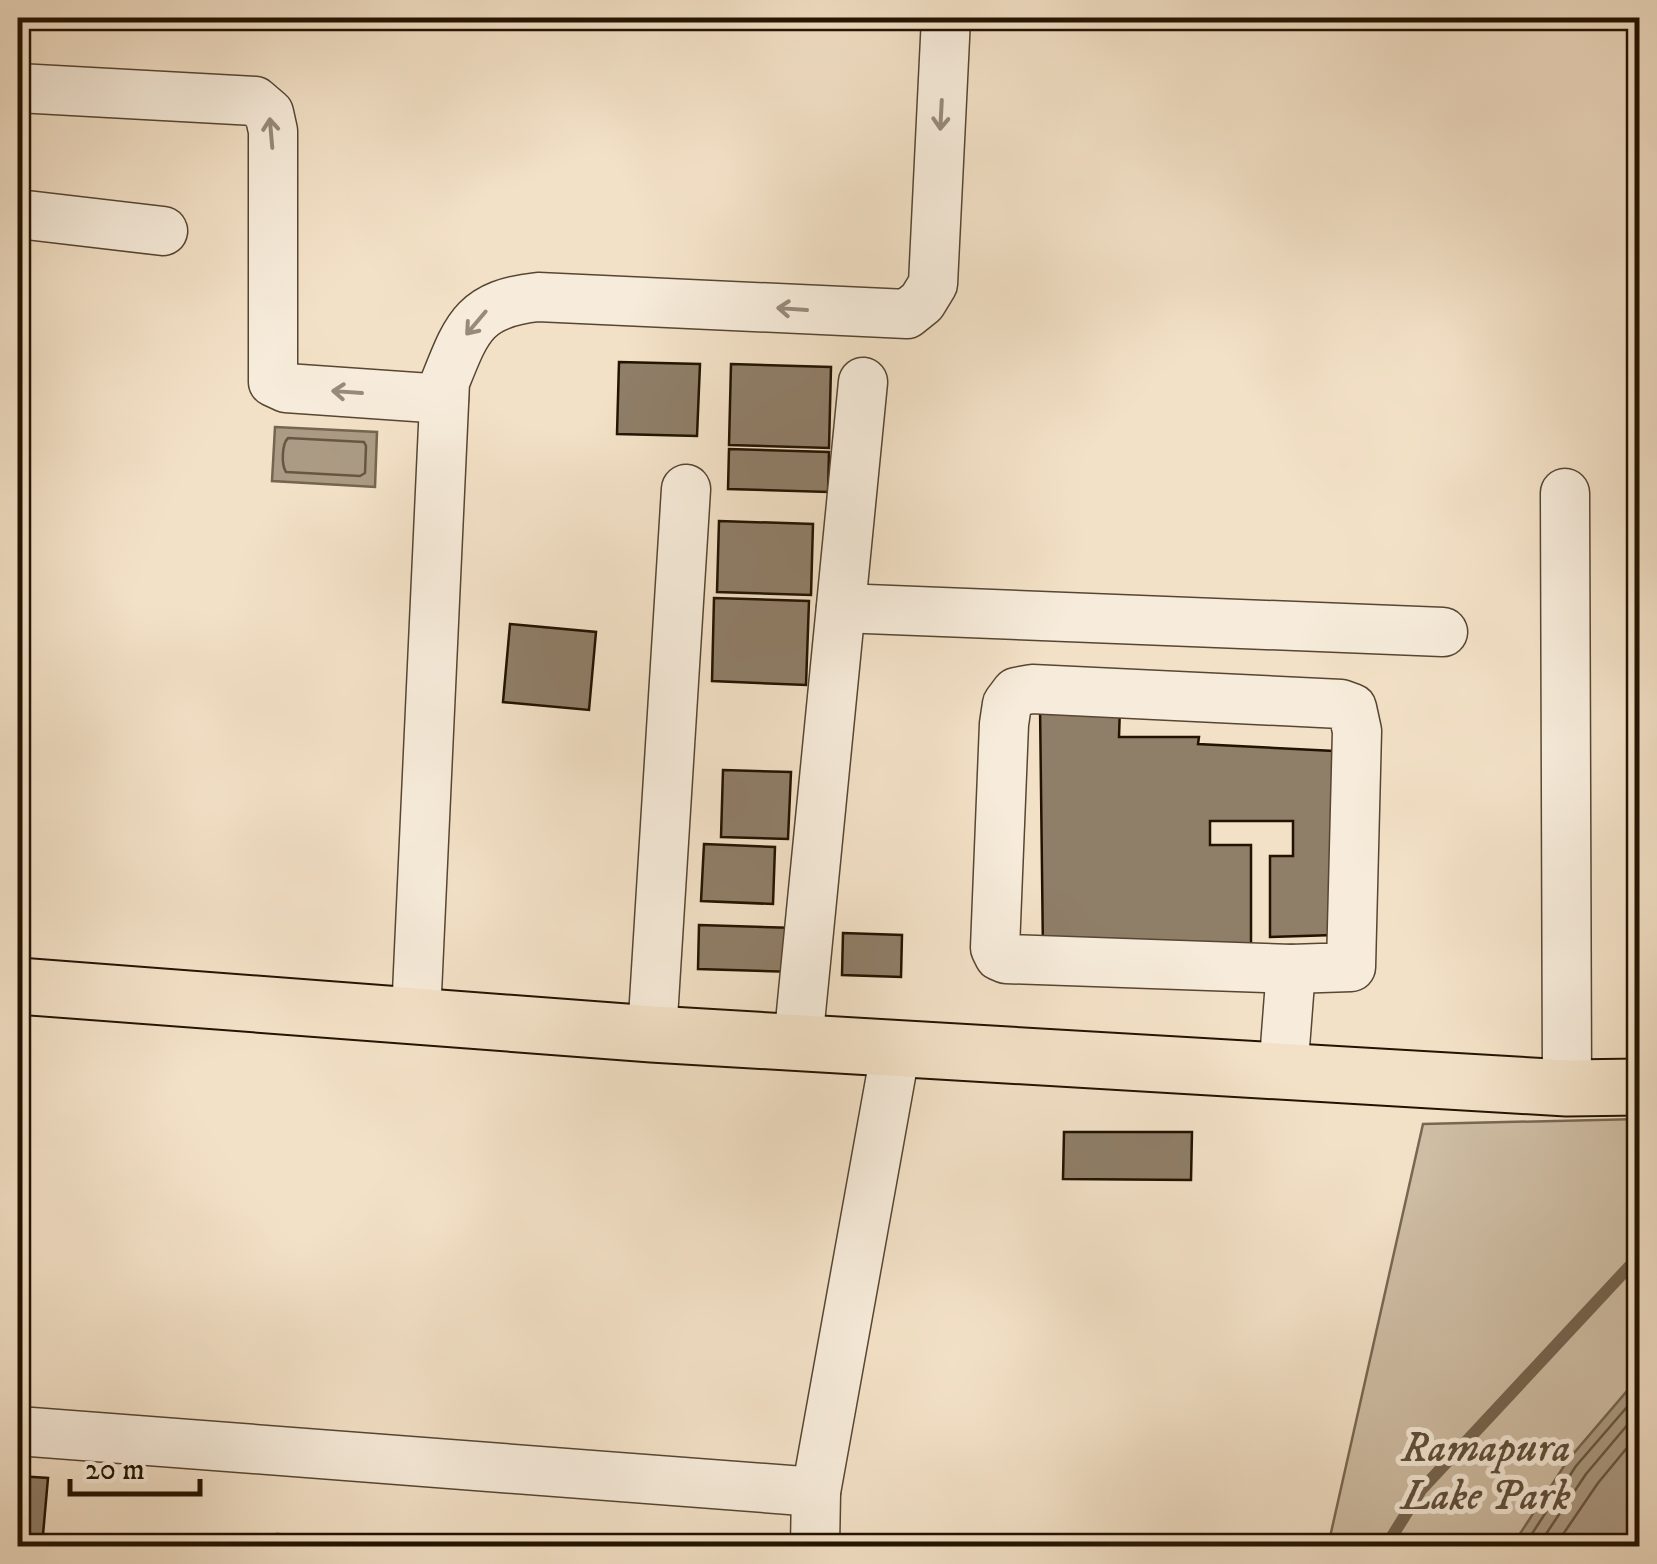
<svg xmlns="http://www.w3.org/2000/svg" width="1657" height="1564" font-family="'IM FELL DW Pica',serif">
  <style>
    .green { fill: #cfbea5; stroke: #786853; stroke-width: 2.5 }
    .water { fill: #ac9b84; stroke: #756550; stroke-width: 2.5 }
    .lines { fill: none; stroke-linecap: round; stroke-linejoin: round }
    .shore { stroke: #675742; stroke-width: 2.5 }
    .stream { stroke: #756550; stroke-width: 12 }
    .building { fill: #8f7e68; stroke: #221301; stroke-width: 2.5 }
    .minor-casing { stroke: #564632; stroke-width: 51 }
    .major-casing { stroke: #221301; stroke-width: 59 }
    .minor { stroke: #f7ecdb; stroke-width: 48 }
    .major { stroke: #f3e1c7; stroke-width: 55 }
    .oneway { stroke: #978a79 }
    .labels { text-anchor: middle; stroke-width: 10; stroke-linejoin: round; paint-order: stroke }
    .park-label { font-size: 42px; font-style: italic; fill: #5f4f3a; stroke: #f7ecdb }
  </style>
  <rect width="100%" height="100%" fill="#f3e1c7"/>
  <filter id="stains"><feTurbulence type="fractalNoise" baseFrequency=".002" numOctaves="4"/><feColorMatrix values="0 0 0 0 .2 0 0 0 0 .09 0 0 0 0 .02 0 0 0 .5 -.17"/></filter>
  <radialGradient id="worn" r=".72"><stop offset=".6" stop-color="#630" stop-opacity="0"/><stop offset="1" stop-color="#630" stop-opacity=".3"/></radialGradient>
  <path class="green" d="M 1639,1119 L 1639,1546 L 1328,1546 L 1423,1124 Z"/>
  <g class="water">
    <path d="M 275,427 L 377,432 L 375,487 L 272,481 Z"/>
    <path d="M 1639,1377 L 1639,1546 L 1512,1546 L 1568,1460 Z"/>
  </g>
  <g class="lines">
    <g class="shore">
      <path d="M 288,438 L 364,442 L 366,446 L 365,473 L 360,476 L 286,472 C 281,464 282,444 288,438 Z"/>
      <path d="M 1524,1546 L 1576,1466 L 1640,1392"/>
      <path d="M 1538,1546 L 1586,1474 L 1640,1410"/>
      <path d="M 1555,1546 L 1598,1483 L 1640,1432"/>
    </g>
    <path class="stream" d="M 1386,1546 L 1421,1490 L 1640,1255"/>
  </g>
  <g class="building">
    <path d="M 619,362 L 700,364 L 697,436 L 617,434 Z"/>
    <path d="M 731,364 L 831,367 L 829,448 L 729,445 Z"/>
    <path d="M 729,449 L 829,452 L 828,492 L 728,489 Z"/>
    <path d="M 719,521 L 813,524 L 811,595 L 717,592 Z"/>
    <path d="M 714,598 L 809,601 L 806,685 L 712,681 Z"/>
    <path d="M 510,624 L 596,632 L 589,710 L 503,702 Z"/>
    <path d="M 1040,706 L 1120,707 L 1119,737 L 1199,737 L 1198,744 L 1334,751 L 1334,935 L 1270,937 L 1270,856 L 1293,856 L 1293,821 L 1210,821 L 1210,845 L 1251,845 L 1251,954 L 1043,953 Z"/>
    <path d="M 723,770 L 791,772 L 788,839 L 721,837 Z"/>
    <path d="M 704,844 L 775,847 L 773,904 L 701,901 Z"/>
    <path d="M 699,925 L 796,928 L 795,972 L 698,969 Z"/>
    <path d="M 843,933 L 902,935 L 901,977 L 842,975 Z"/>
    <path d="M 1064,1132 L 1192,1132 L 1191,1180 L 1063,1179 Z"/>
    <path d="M 18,1476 L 48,1478 L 42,1546 L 18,1546 Z"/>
    <path d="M 277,1534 L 323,1537 L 323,1546 L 276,1546 Z"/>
  </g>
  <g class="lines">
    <g class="minor-casing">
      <g id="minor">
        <path d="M 18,88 L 255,101 L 269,113 L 273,131 L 273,382 L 286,388 L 444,399"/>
        <path d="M 18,214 L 163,231"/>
        <path d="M 1565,493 L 1567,1088"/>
        <path d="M 841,608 L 1443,632"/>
        <path d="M 1032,689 L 1341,704 L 1352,708 L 1357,731 L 1351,967 L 1291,969 L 1006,959 L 999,956 L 995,948 L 1004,724 L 1007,704 L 1016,692 Z"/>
        <path d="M 416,1015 L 445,382 C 467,327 474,304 538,297 L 907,314 L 922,302 L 933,284 L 946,18"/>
        <path d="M 652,1034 L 686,489"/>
        <path d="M 798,1043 L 863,382"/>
        <path d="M 1283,1073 L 1291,969"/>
        <path d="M 18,1431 L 816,1492"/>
        <path d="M 815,1546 L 816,1492 L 896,1048"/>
      </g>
    </g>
    <g class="major-casing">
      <path id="major" d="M 18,986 L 652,1034 L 1567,1088 L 1640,1087"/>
    </g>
    <use href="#minor" class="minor"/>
    <use href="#major" class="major"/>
  </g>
  <defs><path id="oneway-shaft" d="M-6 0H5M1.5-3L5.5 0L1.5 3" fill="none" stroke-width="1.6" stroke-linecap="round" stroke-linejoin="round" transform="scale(2.5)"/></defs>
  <g class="oneway">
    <use href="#oneway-shaft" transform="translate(941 115) rotate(93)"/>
    <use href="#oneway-shaft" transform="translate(271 133) rotate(-95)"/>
    <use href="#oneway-shaft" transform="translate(792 309) rotate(-176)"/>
    <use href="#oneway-shaft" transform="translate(476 323) rotate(130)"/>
    <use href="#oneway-shaft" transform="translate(347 392) rotate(-176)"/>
  </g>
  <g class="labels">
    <g class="park-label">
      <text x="1486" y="1461">Ramapura<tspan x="1486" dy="48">Lake Park</tspan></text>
    </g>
  </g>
  <rect width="1657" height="1564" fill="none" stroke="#f3e1c7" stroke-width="60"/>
  <rect x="20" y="20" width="1617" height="1524" fill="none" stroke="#221301" stroke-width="5"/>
  <rect x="30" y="30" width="1597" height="1504" fill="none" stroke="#221301" stroke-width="2.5"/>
  <path d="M70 1479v15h130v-15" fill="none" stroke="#221301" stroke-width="5"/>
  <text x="85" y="1479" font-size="30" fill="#221301" stroke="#f7ecdb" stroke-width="8" paint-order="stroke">20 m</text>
  <rect width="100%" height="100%" filter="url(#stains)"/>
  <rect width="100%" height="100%" fill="url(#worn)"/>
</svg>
